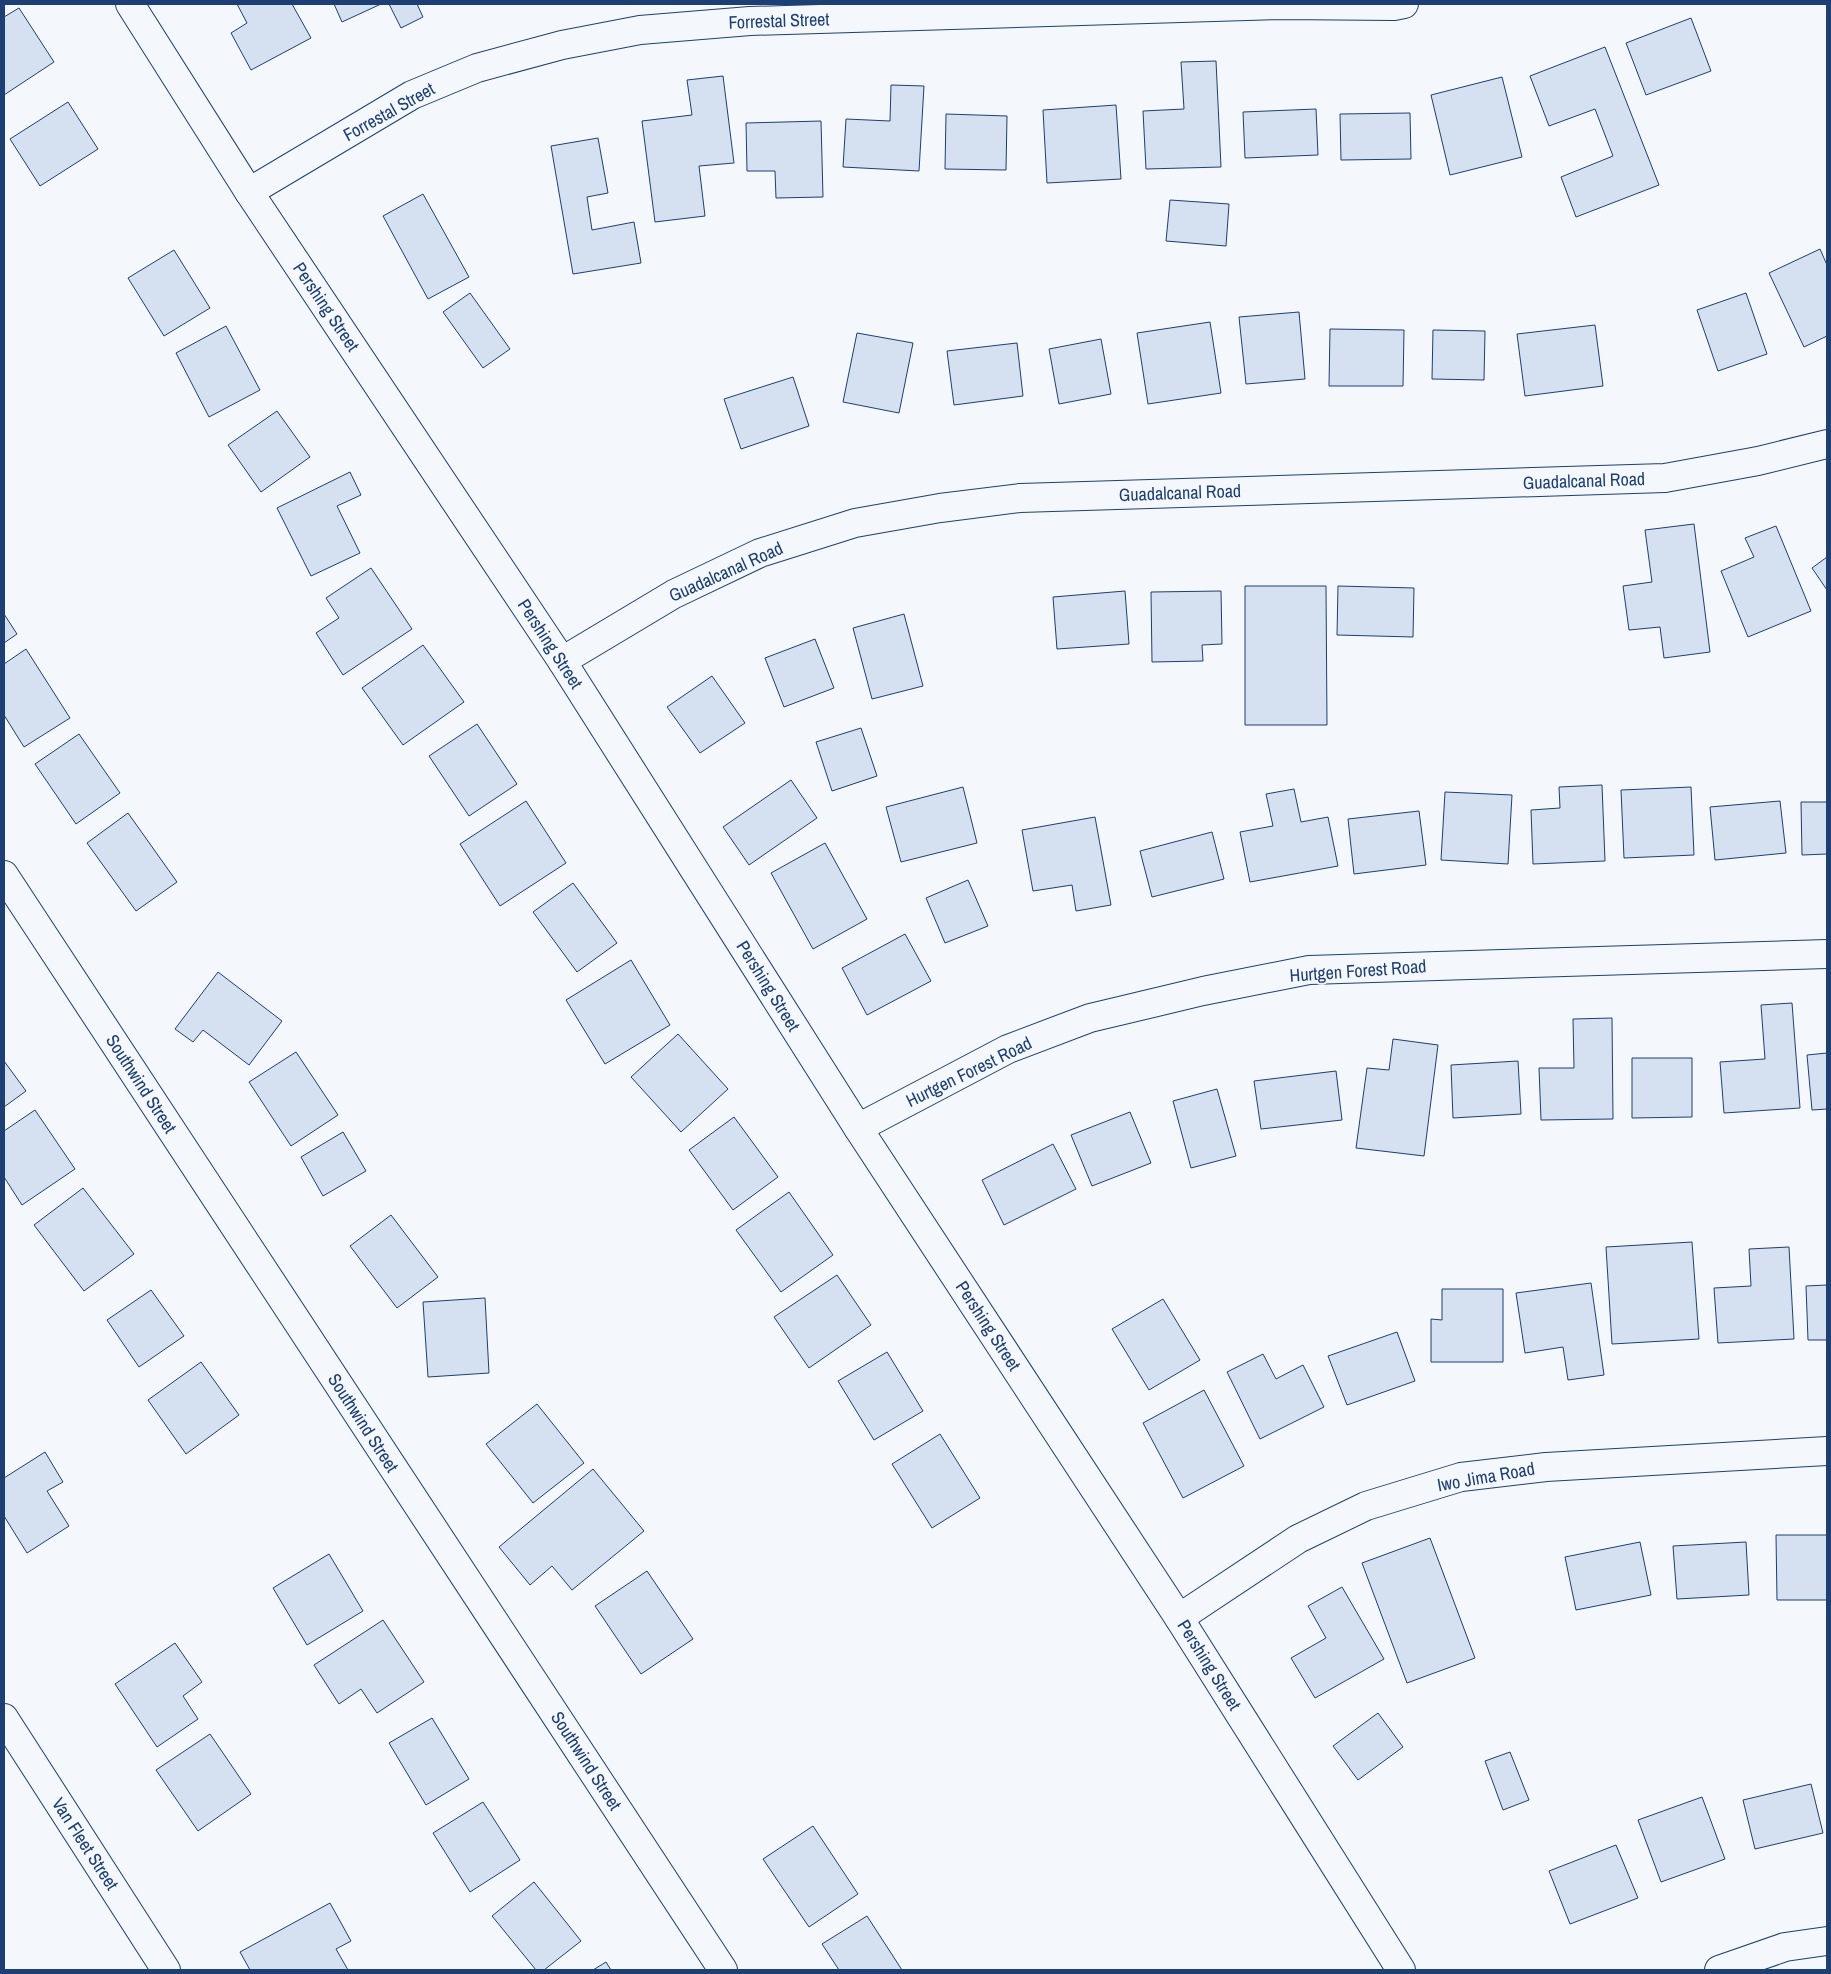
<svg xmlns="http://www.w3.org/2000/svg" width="1831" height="1974" font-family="'Archivo Narrow',sans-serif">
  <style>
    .building { fill: #d5e0f0; stroke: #1d3f73 }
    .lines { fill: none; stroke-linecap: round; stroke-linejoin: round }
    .minor-casing { stroke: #1d3f73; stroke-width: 30 }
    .tertiary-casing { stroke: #1d3f73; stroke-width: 30 }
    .minor { stroke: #f4f7fb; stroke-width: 28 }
    .tertiary { stroke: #f4f7fb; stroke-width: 28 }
    .labels { text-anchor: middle; stroke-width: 4; stroke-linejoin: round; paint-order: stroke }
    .street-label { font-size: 18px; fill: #1d3f73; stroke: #f4f7fb }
  </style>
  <rect width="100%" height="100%" fill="#f4f7fb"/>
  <g class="building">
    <path d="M 237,4 L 292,4 L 311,38 L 251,70 L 231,33 L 247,23 Z"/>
    <path d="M 334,4 L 381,4 L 342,22 Z"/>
    <path d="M 389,4 L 417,4 L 423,17 L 401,28 Z"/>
    <path d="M 19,8 L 54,62 L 4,95 L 4,17 Z"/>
    <path d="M 1691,18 L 1711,71 L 1646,95 L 1626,43 Z"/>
    <path d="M 1605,47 L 1659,185 L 1576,217 L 1561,177 L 1613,156 L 1595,109 L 1549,126 L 1530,76 Z"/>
    <path d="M 1216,61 L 1221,167 L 1146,169 L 1143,111 L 1184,109 L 1181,62 Z"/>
    <path d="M 723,76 L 734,163 L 699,166 L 705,216 L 655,222 L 642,121 L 692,115 L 687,80 Z"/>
    <path d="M 1502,77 L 1522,157 L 1450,175 L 1431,95 Z"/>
    <path d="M 891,85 L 924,86 L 919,171 L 843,167 L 846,119 L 890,121 Z"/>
    <path d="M 68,102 L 98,149 L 40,186 L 10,139 Z"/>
    <path d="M 1116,105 L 1121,179 L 1047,183 L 1043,110 Z"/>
    <path d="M 1316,109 L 1318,155 L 1245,158 L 1243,112 Z"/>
    <path d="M 1410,113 L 1411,159 L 1341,160 L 1340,114 Z"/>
    <path d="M 946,114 L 1007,116 L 1006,170 L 945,169 Z"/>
    <path d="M 821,121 L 823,197 L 776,198 L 775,171 L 747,171 L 746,123 Z"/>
    <path d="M 598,138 L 608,193 L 587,197 L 592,230 L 634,222 L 641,263 L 573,274 L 551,146 Z"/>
    <path d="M 423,194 L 469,277 L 428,299 L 383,216 Z"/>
    <path d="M 1170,200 L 1229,204 L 1226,246 L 1166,241 Z"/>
    <path d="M 1820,249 L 1827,265 L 1827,336 L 1804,347 L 1769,273 Z"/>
    <path d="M 174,250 L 210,308 L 164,336 L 128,278 Z"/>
    <path d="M 470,293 L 510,349 L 483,368 L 443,312 Z"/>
    <path d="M 1746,293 L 1767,354 L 1718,371 L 1697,310 Z"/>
    <path d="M 1299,312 L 1305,379 L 1246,384 L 1239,317 Z"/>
    <path d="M 1210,322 L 1221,393 L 1148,404 L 1137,333 Z"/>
    <path d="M 1595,325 L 1603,386 L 1525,396 L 1517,334 Z"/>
    <path d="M 226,326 L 260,390 L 209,417 L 176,353 Z"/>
    <path d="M 1330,329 L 1404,330 L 1403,386 L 1329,386 Z"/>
    <path d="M 1433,330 L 1485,331 L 1484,380 L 1432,379 Z"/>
    <path d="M 857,333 L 913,343 L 899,413 L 843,402 Z"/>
    <path d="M 1101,339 L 1111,394 L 1059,404 L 1049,349 Z"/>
    <path d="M 1017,343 L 1023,396 L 954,405 L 947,351 Z"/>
    <path d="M 793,377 L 809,426 L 741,449 L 724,399 Z"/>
    <path d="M 277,411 L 310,457 L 261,492 L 228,445 Z"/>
    <path d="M 350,472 L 361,495 L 337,506 L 360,553 L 311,576 L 277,508 Z"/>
    <path d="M 1694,524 L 1710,652 L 1664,658 L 1660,627 L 1629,630 L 1623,586 L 1652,582 L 1645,530 Z"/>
    <path d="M 1776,526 L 1811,611 L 1748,637 L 1721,571 L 1754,557 L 1745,538 Z"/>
    <path d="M 1827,557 L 1827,590 L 1812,568 Z"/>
    <path d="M 371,568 L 412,629 L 343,675 L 316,633 L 339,618 L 326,598 Z"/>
    <path d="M 1245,586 L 1326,586 L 1327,725 L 1245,725 Z"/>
    <path d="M 1338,586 L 1414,588 L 1413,637 L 1337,635 Z"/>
    <path d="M 1125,591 L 1129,644 L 1057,649 L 1053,597 Z"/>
    <path d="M 1221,591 L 1222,644 L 1202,645 L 1203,661 L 1152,662 L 1151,592 Z"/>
    <path d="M 4,614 L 17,634 L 4,643 Z"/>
    <path d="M 904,614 L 923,686 L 872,699 L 853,628 Z"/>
    <path d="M 815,639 L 834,688 L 784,707 L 765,658 Z"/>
    <path d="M 423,645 L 464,702 L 403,745 L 362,688 Z"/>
    <path d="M 26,649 L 70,718 L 24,747 L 4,715 L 4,664 Z"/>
    <path d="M 712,676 L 745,723 L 700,753 L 667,707 Z"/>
    <path d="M 477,724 L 517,784 L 469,816 L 429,756 Z"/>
    <path d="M 861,728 L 877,776 L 832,791 L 816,742 Z"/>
    <path d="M 79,734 L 120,793 L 76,824 L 35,764 Z"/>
    <path d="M 791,780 L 817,818 L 749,865 L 723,827 Z"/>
    <path d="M 1602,785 L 1605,861 L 1533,864 L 1531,810 L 1560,808 L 1559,787 Z"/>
    <path d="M 963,787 L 977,843 L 901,862 L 886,807 Z"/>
    <path d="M 1691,787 L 1694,855 L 1624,858 L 1621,790 Z"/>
    <path d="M 1294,789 L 1301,822 L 1328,817 L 1338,866 L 1250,882 L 1240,832 L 1273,826 L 1266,794 Z"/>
    <path d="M 1445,792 L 1512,795 L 1508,864 L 1441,860 Z"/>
    <path d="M 526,801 L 566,863 L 500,906 L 460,844 Z"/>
    <path d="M 1780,801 L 1786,853 L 1715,860 L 1710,807 Z"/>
    <path d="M 1801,802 L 1827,802 L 1827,854 L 1802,855 Z"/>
    <path d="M 1419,811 L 1426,865 L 1354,874 L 1348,819 Z"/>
    <path d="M 128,813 L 177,882 L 136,911 L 87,843 Z"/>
    <path d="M 1095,817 L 1111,905 L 1076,911 L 1072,885 L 1033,891 L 1022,830 Z"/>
    <path d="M 1212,832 L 1224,879 L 1152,897 L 1140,851 Z"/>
    <path d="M 825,843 L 867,919 L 813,949 L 771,873 Z"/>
    <path d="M 968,880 L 988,926 L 945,943 L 926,898 Z"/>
    <path d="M 573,883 L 617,943 L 577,972 L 533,912 Z"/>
    <path d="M 905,934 L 931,981 L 867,1015 L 842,968 Z"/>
    <path d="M 631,960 L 670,1025 L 605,1064 L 566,1000 Z"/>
    <path d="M 218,972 L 282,1021 L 249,1065 L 203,1030 L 193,1042 L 175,1029 Z"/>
    <path d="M 1792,1003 L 1800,1108 L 1724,1113 L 1720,1062 L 1765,1059 L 1761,1005 Z"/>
    <path d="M 1612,1018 L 1613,1119 L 1541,1120 L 1539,1068 L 1574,1068 L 1573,1019 Z"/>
    <path d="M 678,1034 L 728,1089 L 681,1132 L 631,1077 Z"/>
    <path d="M 1393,1039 L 1438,1045 L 1424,1156 L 1356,1148 L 1367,1068 L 1389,1070 Z"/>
    <path d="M 296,1052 L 338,1115 L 291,1146 L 249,1082 Z"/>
    <path d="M 1827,1053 L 1827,1109 L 1812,1110 L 1807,1055 Z"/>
    <path d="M 1632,1058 L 1692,1058 L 1692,1117 L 1632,1118 Z"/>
    <path d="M 4,1061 L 26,1091 L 4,1107 Z"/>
    <path d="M 1518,1061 L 1521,1114 L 1453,1118 L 1451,1065 Z"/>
    <path d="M 1336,1071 L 1342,1120 L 1261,1129 L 1254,1081 Z"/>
    <path d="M 1217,1089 L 1236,1156 L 1191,1168 L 1173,1101 Z"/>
    <path d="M 35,1110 L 75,1169 L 22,1205 L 4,1177 L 4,1131 Z"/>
    <path d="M 1130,1112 L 1151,1163 L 1092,1186 L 1071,1135 Z"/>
    <path d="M 734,1117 L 778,1177 L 733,1210 L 689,1150 Z"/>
    <path d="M 343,1132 L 366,1171 L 323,1196 L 301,1157 Z"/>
    <path d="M 1053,1144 L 1076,1189 L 1004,1225 L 982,1180 Z"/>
    <path d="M 83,1188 L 134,1254 L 84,1291 L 34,1225 Z"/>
    <path d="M 789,1192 L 833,1255 L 781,1292 L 736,1230 Z"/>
    <path d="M 391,1215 L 438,1277 L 397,1308 L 350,1246 Z"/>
    <path d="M 1692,1242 L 1699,1339 L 1612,1344 L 1606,1247 Z"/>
    <path d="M 1789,1247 L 1794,1339 L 1718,1343 L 1714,1288 L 1751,1286 L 1749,1249 Z"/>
    <path d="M 837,1275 L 871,1325 L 809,1368 L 774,1317 Z"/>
    <path d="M 1591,1283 L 1604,1375 L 1568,1380 L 1563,1347 L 1525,1353 L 1516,1293 Z"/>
    <path d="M 1827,1285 L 1827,1340 L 1808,1340 L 1806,1286 Z"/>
    <path d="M 1442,1289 L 1503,1289 L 1503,1362 L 1431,1362 L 1431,1319 L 1442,1320 Z"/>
    <path d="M 151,1290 L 184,1336 L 139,1367 L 107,1320 Z"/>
    <path d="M 485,1298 L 489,1373 L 428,1377 L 423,1302 Z"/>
    <path d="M 1163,1299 L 1200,1360 L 1149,1390 L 1112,1329 Z"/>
    <path d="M 1397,1332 L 1415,1381 L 1347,1405 L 1328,1356 Z"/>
    <path d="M 887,1352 L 923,1411 L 874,1440 L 838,1381 Z"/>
    <path d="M 1263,1354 L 1276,1379 L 1303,1365 L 1324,1407 L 1260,1439 L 1227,1372 Z"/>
    <path d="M 201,1362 L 239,1415 L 186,1454 L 148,1400 Z"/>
    <path d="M 1204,1390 L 1244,1466 L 1183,1498 L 1143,1423 Z"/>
    <path d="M 537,1404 L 584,1463 L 533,1503 L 486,1444 Z"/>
    <path d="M 940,1434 L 980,1498 L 932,1528 L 892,1464 Z"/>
    <path d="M 45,1452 L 63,1482 L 47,1491 L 69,1526 L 27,1553 L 4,1516 L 4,1478 Z"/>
    <path d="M 593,1469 L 644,1531 L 572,1590 L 552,1566 L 530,1585 L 499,1547 Z"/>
    <path d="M 1776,1535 L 1827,1535 L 1827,1600 L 1777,1600 Z"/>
    <path d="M 1430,1538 L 1475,1658 L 1407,1683 L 1362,1563 Z"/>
    <path d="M 1640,1542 L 1651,1595 L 1576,1610 L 1565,1557 Z"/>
    <path d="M 1746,1542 L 1749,1595 L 1677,1599 L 1673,1546 Z"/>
    <path d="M 329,1554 L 363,1611 L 307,1645 L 273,1588 Z"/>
    <path d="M 647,1571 L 693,1639 L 641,1674 L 595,1606 Z"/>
    <path d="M 1342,1587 L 1384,1659 L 1315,1698 L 1291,1658 L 1326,1638 L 1308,1606 Z"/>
    <path d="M 383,1620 L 424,1682 L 377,1713 L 361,1689 L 339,1704 L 314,1665 Z"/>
    <path d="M 175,1643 L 202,1682 L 183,1696 L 198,1719 L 157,1747 L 115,1684 Z"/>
    <path d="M 1378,1713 L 1403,1747 L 1358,1780 L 1333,1746 Z"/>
    <path d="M 432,1718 L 469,1779 L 426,1805 L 389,1743 Z"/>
    <path d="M 210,1734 L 251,1794 L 198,1831 L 156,1770 Z"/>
    <path d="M 1510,1752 L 1529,1800 L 1503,1810 L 1485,1761 Z"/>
    <path d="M 1811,1784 L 1823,1833 L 1755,1849 L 1743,1800 Z"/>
    <path d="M 1702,1797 L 1725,1859 L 1661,1882 L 1638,1820 Z"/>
    <path d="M 483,1802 L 520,1860 L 470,1892 L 433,1833 Z"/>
    <path d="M 813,1826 L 858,1894 L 809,1927 L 763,1859 Z"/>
    <path d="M 1616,1845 L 1638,1898 L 1570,1924 L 1549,1871 Z"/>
    <path d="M 534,1882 L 581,1941 L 544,1970 L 536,1970 L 492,1916 Z"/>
    <path d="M 330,1903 L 351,1941 L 336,1949 L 348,1970 L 250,1970 L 240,1952 Z"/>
    <path d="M 867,1916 L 902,1970 L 839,1970 L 822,1944 Z"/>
    <path d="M 606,1962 L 611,1970 L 593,1970 Z"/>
  </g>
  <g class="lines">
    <g class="minor-casing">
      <g id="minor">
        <path d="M 130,4 L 249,192 L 562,661 L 858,1128 L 1179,1618 L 1401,1970"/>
        <path d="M 249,192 L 412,95 L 477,68 L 562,45 L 640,30 L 750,21 L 1281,5 L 1394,6 L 1404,4"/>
        <path d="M 562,661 L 674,594 L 760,553 L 855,523 L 940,508 L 1020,498 L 1665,478 L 1758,461 L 1827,444"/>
        <path d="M 4,875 L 723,1970"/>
        <path d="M 858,1128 L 1008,1049 L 1090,1018 L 1203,991 L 1309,970 L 1827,954"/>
        <path d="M 1179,1618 L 1298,1539 L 1366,1506 L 1461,1477 L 1546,1467 L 1827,1451"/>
        <path d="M 4,1718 L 166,1970"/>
      </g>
    </g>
    <g class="tertiary-casing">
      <path id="tertiary" d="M 1719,1970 L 1785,1947 L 1827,1941"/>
    </g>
    <use href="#minor" class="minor"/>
    <use href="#tertiary" class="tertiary"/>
  </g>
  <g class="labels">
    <g class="street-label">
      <text transform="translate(779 21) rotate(-2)" y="6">Forrestal Street</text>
      <text transform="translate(389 112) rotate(-29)" y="6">Forrestal Street</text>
      <text transform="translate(326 307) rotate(56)" y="6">Pershing Street</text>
      <text transform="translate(1584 481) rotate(-2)" y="6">Guadalcanal Road</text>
      <text transform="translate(1180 493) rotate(-2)" y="6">Guadalcanal Road</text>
      <text transform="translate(726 572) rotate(-24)" y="6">Guadalcanal Road</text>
      <text transform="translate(550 644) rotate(57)" y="6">Pershing Street</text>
      <text transform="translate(1358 971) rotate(-4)" y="6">Hurtgen Forest Road</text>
      <text transform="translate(768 986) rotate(58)" y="6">Pershing Street</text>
      <text transform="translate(969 1072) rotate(-26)" y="6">Hurtgen Forest Road</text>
      <text transform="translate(141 1084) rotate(57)" y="6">Southwind Street</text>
      <text transform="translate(988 1326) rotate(57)" y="6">Pershing Street</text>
      <text transform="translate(363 1423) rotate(57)" y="6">Southwind Street</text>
      <text transform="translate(1486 1477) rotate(-10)" y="6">Iwo Jima Road</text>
      <text transform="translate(1209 1665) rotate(58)" y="6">Pershing Street</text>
      <text transform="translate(586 1761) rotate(57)" y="6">Southwind Street</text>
      <text transform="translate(85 1844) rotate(57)" y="6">Van Fleet Street</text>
    </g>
  </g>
  <rect width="1831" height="1974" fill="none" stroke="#1d3f73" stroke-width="10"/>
</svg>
